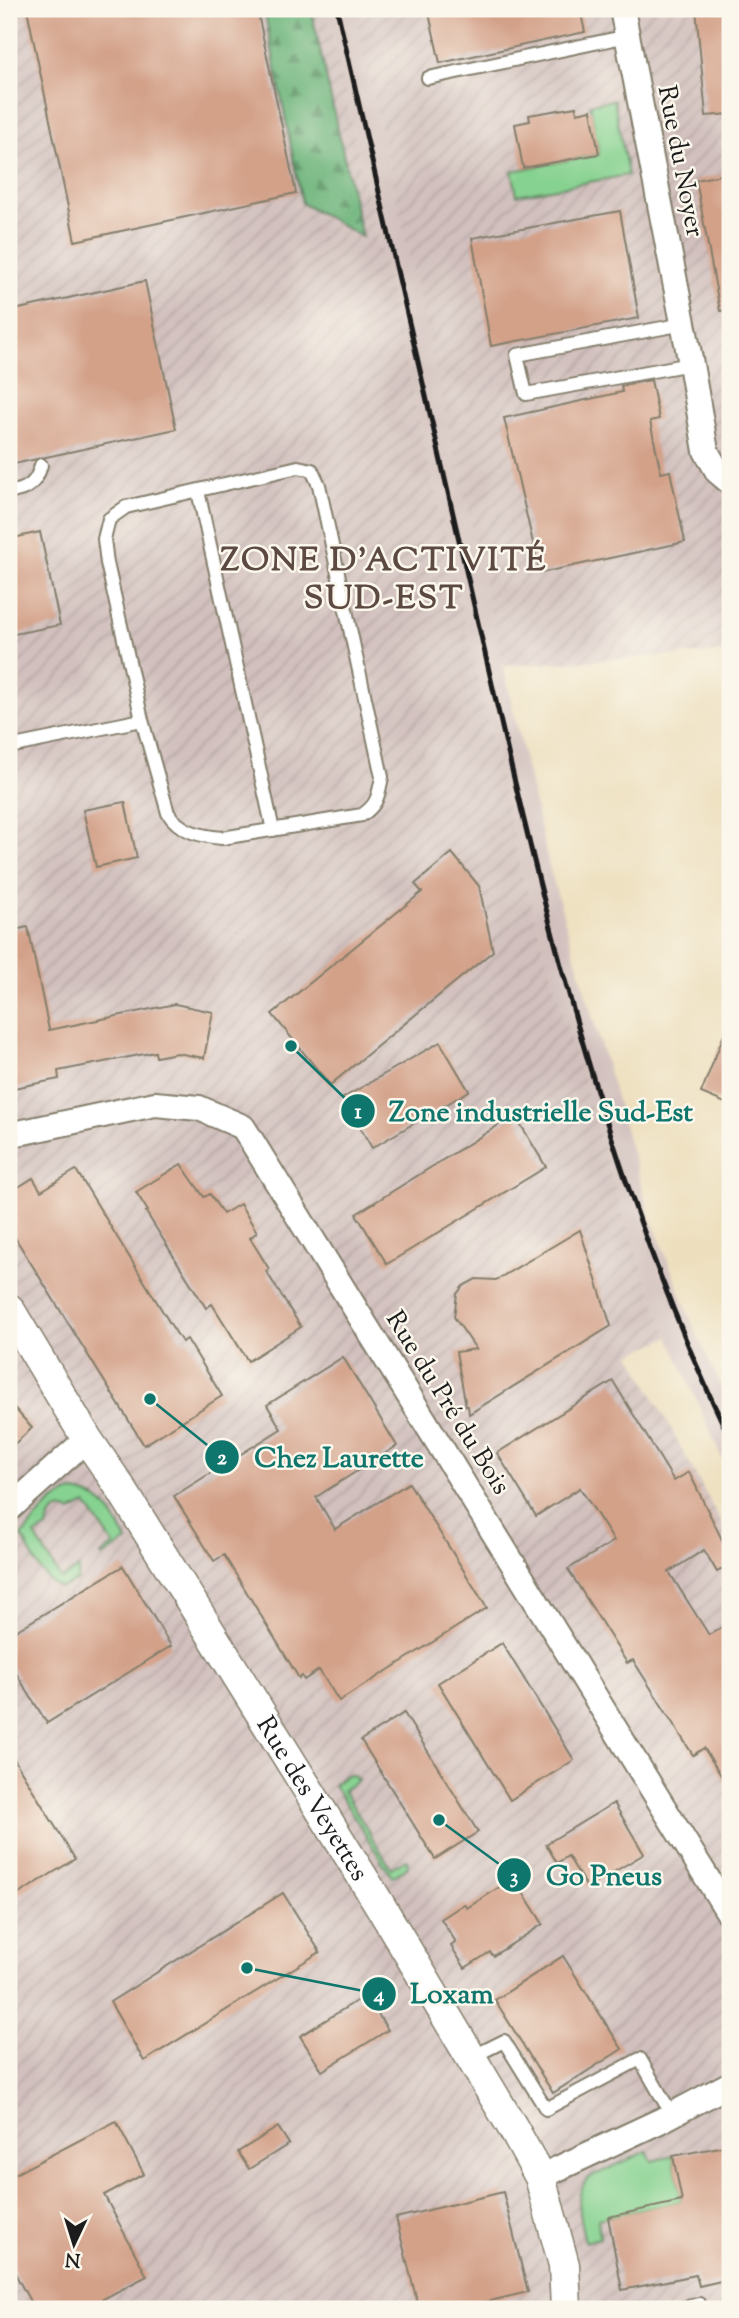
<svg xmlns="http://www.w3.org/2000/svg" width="739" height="2318" font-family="'Sorts Mill Goudy',serif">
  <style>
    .industrial { fill: url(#industrial-furrows) }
    .railway { fill: #d1c0bd }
    .green { fill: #86d290; stroke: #517756; stroke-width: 2 }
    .forest { fill: url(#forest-firs); stroke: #44684b; stroke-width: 2 }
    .building { fill: #d3a088 }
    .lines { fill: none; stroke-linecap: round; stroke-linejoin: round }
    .service-casing { stroke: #847e6c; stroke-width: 16 }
    .minor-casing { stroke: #847e6c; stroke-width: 28 }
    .tertiary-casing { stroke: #847e6c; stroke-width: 33 }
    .service { stroke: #fff; stroke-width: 12 }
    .minor { stroke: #fff; stroke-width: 24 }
    .tertiary { stroke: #fff; stroke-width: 30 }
    .rail { stroke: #1c1c1c; stroke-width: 5 }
    .labels { text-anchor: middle; stroke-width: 5; stroke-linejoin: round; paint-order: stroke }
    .street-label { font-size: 26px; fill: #1c1c1c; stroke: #fbf7ec }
    .district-label { font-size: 33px; font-weight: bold; letter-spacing: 2px; fill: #5c4a42; stroke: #fbf7ec }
    .leader { fill: none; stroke: #0f766e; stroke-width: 2.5 }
    .callout-dot { fill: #0f766e; stroke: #fbf7ec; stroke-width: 2.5 }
    .mark-label { font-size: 21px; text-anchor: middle; font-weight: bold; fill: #fff }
    .callout-label { font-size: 28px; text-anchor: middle; font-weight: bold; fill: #0f766e; stroke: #fbf7ec; stroke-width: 5; stroke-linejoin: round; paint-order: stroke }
  </style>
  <defs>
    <pattern id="industrial-furrows" width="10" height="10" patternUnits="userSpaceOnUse" patternTransform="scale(1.75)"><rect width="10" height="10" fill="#d1c0bd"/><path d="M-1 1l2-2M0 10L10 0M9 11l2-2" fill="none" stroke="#b3a4a2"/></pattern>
    <pattern id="forest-firs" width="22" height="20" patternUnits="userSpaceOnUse" patternTransform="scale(1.75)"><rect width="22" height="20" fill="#6cb47a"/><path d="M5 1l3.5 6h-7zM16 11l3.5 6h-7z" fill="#589263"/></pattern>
  </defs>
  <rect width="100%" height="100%" fill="#fbf7ec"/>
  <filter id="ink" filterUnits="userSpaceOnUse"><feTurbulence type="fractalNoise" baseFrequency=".0143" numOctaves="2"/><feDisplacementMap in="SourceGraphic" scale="14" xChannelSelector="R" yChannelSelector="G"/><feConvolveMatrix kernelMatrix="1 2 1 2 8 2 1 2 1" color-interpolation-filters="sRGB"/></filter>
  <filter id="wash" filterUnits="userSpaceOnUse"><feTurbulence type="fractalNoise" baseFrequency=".00686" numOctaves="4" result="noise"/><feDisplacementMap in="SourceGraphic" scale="28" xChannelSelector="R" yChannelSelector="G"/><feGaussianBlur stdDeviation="1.57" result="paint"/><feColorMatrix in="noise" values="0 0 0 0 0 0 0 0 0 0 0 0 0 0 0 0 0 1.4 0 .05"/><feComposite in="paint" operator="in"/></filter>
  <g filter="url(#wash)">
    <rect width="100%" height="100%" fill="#eddfbd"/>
    <g class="industrial">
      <path d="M 9,9 L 326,9 L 522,872 L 625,1221 L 669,1337 L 631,1354 L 730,1539 L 730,2309 L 9,2309 Z"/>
      <path d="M 353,9 L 730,9 L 730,652 L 502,666 Z"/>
    </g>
    <path class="railway" d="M 326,9 L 353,9 L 549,866 L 650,1215 L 695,1330 L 730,1405 L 730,1477 L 669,1337 L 625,1221 L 522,872 Z"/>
    <g class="green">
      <path d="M 614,100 L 628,175 L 517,195 L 512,171 L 599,154 L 590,104 Z"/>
      <path d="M 72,1492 C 103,1494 114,1515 127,1541 L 102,1557 L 101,1555 L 114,1545 L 86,1504 L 70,1512 C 57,1505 49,1514 47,1528 L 35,1535 L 61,1579 L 79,1568 L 78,1580 L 61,1588 C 42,1582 31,1552 22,1536 C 38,1517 48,1500 72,1492 Z"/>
      <path d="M 346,1775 L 352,1775 L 358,1780 L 343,1790 L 391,1868 L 406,1859 L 408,1862 L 407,1868 L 392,1877 L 334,1785 Z"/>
      <path d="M 647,2151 L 652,2161 L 673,2156 L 682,2201 L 598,2219 L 600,2238 L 585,2242 C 580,2218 572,2199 588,2178 Z"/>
    </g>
    <path class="forest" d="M 264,9 L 311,9 L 362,237 L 302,203 Z"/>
    <g id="blocks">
      <g class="building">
        <path d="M 27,9 L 257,9 L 296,193 L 75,241 Z"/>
        <path d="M 428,9 L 580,9 L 585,32 L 440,63 Z"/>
        <path d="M 696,9 L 730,9 L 730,114 L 706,116 Z"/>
        <path d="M 576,107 L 577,113 L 591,110 L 599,154 L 523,168 L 515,124 L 530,121 L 529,115 Z"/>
        <path d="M 730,173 L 730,310 L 720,311 L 696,180 Z"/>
        <path d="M 620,211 L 639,318 L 491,346 L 472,238 Z"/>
        <path d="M 145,281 L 176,429 L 9,465 L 9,316 L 16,314 L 19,309 Z"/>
        <path d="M 651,380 L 659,419 L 650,421 L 661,473 L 670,471 L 685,542 L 540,573 L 504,418 L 622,392 L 621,386 Z"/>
        <path d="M 40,532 L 60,625 L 9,635 L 9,539 Z"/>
        <path d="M 125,802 L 137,858 L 96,867 L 83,810 Z"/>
        <path d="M 452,853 L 479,886 L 493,951 L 330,1085 L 272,1014 L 422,892 L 415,884 Z"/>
        <path d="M 28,927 L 49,1030 L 175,1004 L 213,1012 L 204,1058 L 177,1053 L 156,1057 L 155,1052 L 58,1071 L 59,1079 L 9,1089 L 9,931 Z"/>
        <path d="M 729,1022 L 730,1022 L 730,1105 L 701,1093 Z"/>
        <path d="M 440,1042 L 469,1091 L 372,1148 L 343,1098 Z"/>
        <path d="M 515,1115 L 546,1167 L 387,1264 L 356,1214 Z"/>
        <path d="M 181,1164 L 204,1197 L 210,1194 L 223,1214 L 240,1204 L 257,1232 L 250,1238 L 269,1269 L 266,1271 L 301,1327 L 248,1361 L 212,1304 L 206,1308 L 146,1212 L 148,1211 L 136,1192 Z"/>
        <path d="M 76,1170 L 171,1325 L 182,1342 L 187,1339 L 222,1396 L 144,1445 L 9,1228 L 9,1193 L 33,1178 L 41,1191 Z"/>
        <path d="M 580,1230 L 611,1326 L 469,1414 L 468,1406 L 466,1406 L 456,1352 L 476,1349 L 454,1317 L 457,1294 L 463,1286 L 476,1279 L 496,1280 Z"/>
        <path d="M 343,1357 L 397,1446 L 316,1497 L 335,1529 L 409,1483 L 487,1608 L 339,1701 L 319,1670 L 304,1680 L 302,1676 L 299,1678 L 224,1555 L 214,1561 L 174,1496 L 281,1429 L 267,1405 Z"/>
        <path d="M 613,1381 L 674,1481 L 689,1472 L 730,1556 L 730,1564 L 717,1572 L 704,1550 L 669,1572 L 709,1635 L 730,1622 L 730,1790 L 704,1748 L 693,1755 L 633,1660 L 627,1663 L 568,1569 L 614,1541 L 580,1488 L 536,1516 L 497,1453 Z"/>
        <path d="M 9,1402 L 32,1428 L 9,1449 Z"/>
        <path d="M 123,1566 L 171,1646 L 47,1723 L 9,1662 L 9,1635 Z"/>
        <path d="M 502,1643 L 574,1760 L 510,1800 L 438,1683 Z"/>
        <path d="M 404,1713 L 478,1832 L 435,1859 L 361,1740 Z"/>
        <path d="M 9,1751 L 75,1859 L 9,1900 Z"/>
        <path d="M 614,1803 L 644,1854 L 587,1888 L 568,1856 L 557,1863 L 546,1844 Z"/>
        <path d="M 514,1878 L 543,1924 L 493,1956 L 490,1952 L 465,1968 L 451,1946 L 456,1942 L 441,1919 L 464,1904 L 467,1908 Z"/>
        <path d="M 283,1893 L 320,1952 L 144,2061 L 110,2002 Z"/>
        <path d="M 563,1956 L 622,2049 L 553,2093 L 495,2000 Z"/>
        <path d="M 366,1995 L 388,2030 L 322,2071 L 300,2036 Z"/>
        <path d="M 116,2121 L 144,2174 L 104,2195 L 147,2276 L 84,2309 L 34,2309 L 9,2262 L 9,2177 Z"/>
        <path d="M 278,2127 L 289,2144 L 249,2169 L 238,2152 Z"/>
        <path d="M 730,2145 L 730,2279 L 699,2286 L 696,2275 L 622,2290 L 608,2217 L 682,2201 L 673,2156 Z"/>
        <path d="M 503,2192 L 528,2292 L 477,2304 L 478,2309 L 419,2309 L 396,2218 Z"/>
      </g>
    </g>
  </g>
  <g filter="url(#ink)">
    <use href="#blocks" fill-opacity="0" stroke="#847e6c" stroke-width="2"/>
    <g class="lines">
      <g class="service-casing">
        <g id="service">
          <path d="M 428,78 L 628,36"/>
          <path d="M 9,306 L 10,307"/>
          <path d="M 684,324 L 517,355 L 526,394 L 691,364"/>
          <path d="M 298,467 L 312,470 L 319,485 L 382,777 C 378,796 378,804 362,815 L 222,838 C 201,836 180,832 168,813 L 142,720 L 107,563 L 104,539 L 109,519 L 126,507 Z"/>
          <path d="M 198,491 L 273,830"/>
          <path d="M 9,492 C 28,491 37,482 41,465"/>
          <path d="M 9,747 L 142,720"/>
          <path d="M 472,2057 L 504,2041 L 546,2109 L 640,2059 L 672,2115"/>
          <path d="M 679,2309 L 699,2304"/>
        </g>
      </g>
      <g class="minor-casing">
        <g id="minor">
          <path d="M 622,9 L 691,364 L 706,451 L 718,472 L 730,482"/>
          <path d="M 9,1135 L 155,1104 L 199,1108 L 243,1127 L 730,1915"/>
          <path d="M 9,1509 L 87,1439"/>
          <path d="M 540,2177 L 662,2120 L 730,2084"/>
        </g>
      </g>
      <g class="tertiary-casing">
        <g id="tertiary">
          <path id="s1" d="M 9,1309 L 87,1439 L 120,1487 L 378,1902 L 513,2128 L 540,2177 L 564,2265 L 566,2309"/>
        </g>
      </g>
      <use href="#service" class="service"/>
      <use href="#minor" class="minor"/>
      <use href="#tertiary" class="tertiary"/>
      <path class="rail" d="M 337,9 C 384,215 432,421 479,627 C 542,904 607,1182 730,1439"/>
    </g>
  </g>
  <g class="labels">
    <g class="street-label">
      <text transform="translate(682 161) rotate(79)" y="9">Rue du Noyer</text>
      <text transform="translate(449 1402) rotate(58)" y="9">Rue du Pré du Bois</text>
      <text dy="9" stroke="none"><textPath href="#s1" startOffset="576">Rue des Veyettes</textPath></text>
    </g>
    <g class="district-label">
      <text x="384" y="570">ZONE D'ACTIVITÉ<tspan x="384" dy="38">SUD-EST</tspan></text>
    </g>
  </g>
  <path class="leader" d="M291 1046L358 1111M150 1399L222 1457M439 1820L514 1875M247 1968L379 1994"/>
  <g class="callout-dot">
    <circle cx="291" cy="1046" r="7"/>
    <circle cx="150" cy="1399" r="7"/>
    <circle cx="439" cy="1820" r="7"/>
    <circle cx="247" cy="1968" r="7"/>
    <circle cx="358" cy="1111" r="18"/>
    <circle cx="222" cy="1457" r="18"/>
    <circle cx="514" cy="1875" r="18"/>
    <circle cx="379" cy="1994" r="18"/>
  </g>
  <g class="mark-label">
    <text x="358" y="1118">1</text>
    <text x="222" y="1464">2</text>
    <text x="514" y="1883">3</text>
    <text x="379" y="2001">4</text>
  </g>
  <g class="callout-label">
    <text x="541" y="1121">Zone industrielle Sud-Est</text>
    <text x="339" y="1467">Chez Laurette</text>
    <text x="604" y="1885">Go Pneus</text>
    <text x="452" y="2003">Loxam</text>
  </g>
  <rect width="739" height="2318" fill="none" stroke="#fbf7ec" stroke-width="35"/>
  <g transform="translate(74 2244) rotate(184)" stroke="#fbf7ec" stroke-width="5" paint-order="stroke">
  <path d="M0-5L12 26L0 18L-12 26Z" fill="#1c1c1c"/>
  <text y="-10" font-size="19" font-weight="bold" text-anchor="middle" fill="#1c1c1c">N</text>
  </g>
</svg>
